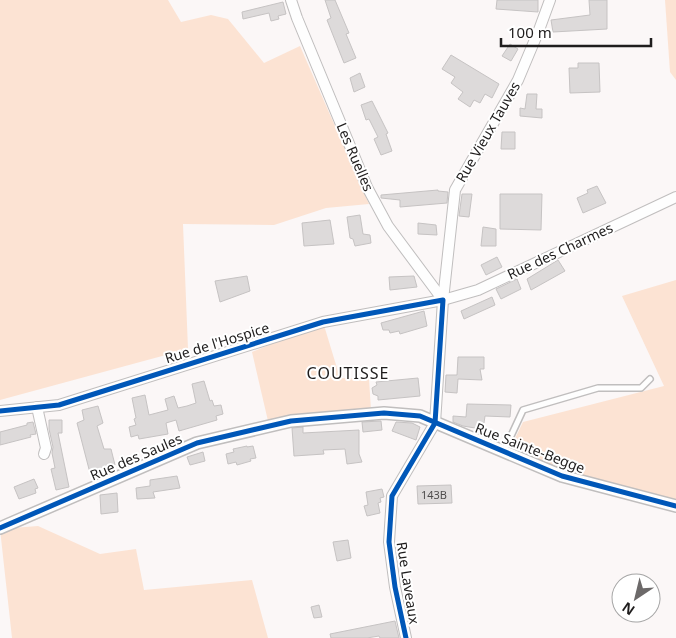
<svg xmlns="http://www.w3.org/2000/svg" width="676" height="638" viewBox="0 0 676 638" font-family="'Noto Sans',sans-serif">
<rect width="100%" height="100%" fill="#fbf7f7"/>
<g fill="#fce3d3">
<polygon points="0,0 168,0 181,22 211,15 228,19 264,63 300,46 369,204 326,208 274,225 183,224 188,349 0,400"/>
<polygon points="665,0 676,0 676,80 670,72"/>
<polygon points="676,280 676,506 562,476 508,453 523,422 664,386 622,296"/>
<polygon points="323,322 340,378 369,379 371,410 268,421 252,352"/>
<polygon points="38,526 100,554 136,549 144,590 252,580 268,638 12,638 0,529"/>
</g>
<g fill="#dddada" stroke="#c6c3c3">
<polygon points="325,0 335,0 349,33 346,34 356,58 344,63 327,20 331,18"/>
<polygon points="497,0 538,0 538,12 496,9"/>
<polygon points="589,0 607,0 607,29 553,32 551,20 590,15"/>
<polygon points="283,2 286,14 278,16 279,19 271,21 269,13 243,19 242,12"/>
<polygon points="510,44 518,49 511,61 502,56"/>
<polygon points="451,55 499,84 492,98 485,94 480,103 474,100 470,107 458,99 463,92 451,83 455,77 442,69"/>
<polygon points="578,63 599,63 600,92 570,93 569,68 578,68"/>
<polygon points="360,73 365,87 354,92 350,78"/>
<polygon points="527,94 537,94 536,109 542,109 542,118 520,116 520,108 525,109"/>
<polygon points="372,101 388,133 386,134 392,151 381,155 374,139 378,137 369,119 366,120 361,105"/>
<polygon points="502,132 515,132 515,149 501,149"/>
<polygon points="597,186 606,203 583,213 577,198 588,193 587,190"/>
<polygon points="438,190 438,191 448,192 447,203 400,207 400,200 381,198 381,195"/>
<polygon points="462,194 472,194 469,217 459,216"/>
<polygon points="500,194 542,194 541,230 500,229"/>
<polygon points="360,215 363,234 370,235 371,243 355,246 353,239 350,238 347,217"/>
<polygon points="330,220 334,244 304,246 302,223"/>
<polygon points="418,223 436,225 437,235 418,234"/>
<polygon points="483,227 496,229 496,246 481,246"/>
<polygon points="497,257 502,267 486,275 481,265"/>
<polygon points="558,260 565,271 531,290 527,279"/>
<polygon points="247,276 250,291 220,302 215,281"/>
<polygon points="414,276 417,287 390,290 389,277"/>
<polygon points="517,279 521,289 501,299 496,289"/>
<polygon points="492,297 495,305 464,319 461,311"/>
<polygon points="424,311 427,326 400,334 399,331 390,333 389,330 383,330 381,323"/>
<polygon points="458,357 484,357 484,369 480,369 482,380 458,379 457,393 445,392 446,375 457,375"/>
<polygon points="418,378 420,396 378,400 378,396 373,394 372,388 377,385 376,382"/>
<polygon points="204,381 210,401 212,400 214,406 221,405 223,414 216,416 217,420 179,431 176,420 166,423 168,434 139,439 138,435 131,437 129,427 136,425 134,419 136,418 132,398 145,395 149,415 168,410 165,399 174,396 178,408 187,406 196,403 192,384"/>
<polygon points="467,404 511,405 510,417 485,416 484,423 480,423 480,427 475,428 463,426 453,422 453,416 466,417"/>
<polygon points="98,406 103,423 97,426 104,449 111,449 115,465 99,468 100,472 90,473 77,423 84,420 82,410"/>
<polygon points="49,420 62,420 62,433 58,433 69,487 56,490 51,469 55,468 52,453 53,447 49,429"/>
<polygon points="381,421 382,430 363,432 362,422"/>
<polygon points="33,422 36,434 30,435 31,437 0,445 0,432 27,425 27,423"/>
<polygon points="396,422 412,423 420,427 416,440 392,431"/>
<polygon points="303,427 303,433 359,430 359,454 362,462 347,464 345,449 323,450 324,454 294,456 292,428"/>
<polygon points="247,446 247,447 253,446 256,458 250,459 251,461 237,465 236,462 228,464 226,454 234,452 233,449"/>
<polygon points="203,452 205,461 190,465 187,457"/>
<polygon points="177,476 180,488 153,492 155,498 137,499 136,488 150,486 150,480"/>
<polygon points="34,479 38,488 35,489 36,493 19,499 14,487"/>
<polygon points="451,485 452,503 418,504 417,486"/>
<polygon points="382,489 384,497 380,498 381,502 378,503 380,513 367,516 364,506 368,505 366,492"/>
<polygon points="117,493 118,512 101,514 100,495"/>
<polygon points="348,540 351,558 337,561 333,542"/>
<polygon points="319,605 322,617 314,618 311,607"/>
<polygon points="395,621 399,638 380,638 379,636 367,638 331,638 330,634"/>
</g>
<g fill="none" stroke-linecap="round" stroke-linejoin="round">
<g stroke="#c0bebe" stroke-width="8">
<polyline id="service" points="504,451 523,410 598,388 641,388 650,379"/>
</g>
<g stroke="#c0bebe" stroke-width="12">
<g id="minor">
<polyline points="291,0 297,18 367,187 388,226 443,300"/>
<polyline points="37,407 46,448 44,454"/>
<polyline points="0,411 59,405 323,322 443,300 478,290 676,197"/>
<polyline points="406,638 395,587 389,542 392,496 435,423 443,300 455,190 518,80 539,30 550,0"/>
</g>
</g>
<g stroke="#c0bebe" stroke-width="14">
<polyline id="tertiary" points="0,528 197,443 291,421 384,413 420,416 562,476 676,506"/>
</g>
<use href="#service" stroke="#fefefe" stroke-width="5"/>
<use href="#minor" stroke="#fefefe" stroke-width="10"/>
<use href="#tertiary" stroke="#fefefe" stroke-width="11"/>
<g stroke="#fff" stroke-width="8">
<g id="cycleway">
<polyline points="0,411 59,405 323,322 443,300 435,423 392,496 389,542 395,587 406,638"/>
<polyline points="0,528 197,443 291,421 384,413 420,416 562,476 676,506"/>
</g>
</g>
<use href="#cycleway" stroke="#0057b8" stroke-width="5"/>
</g>
<g text-anchor="middle" stroke-width="4" stroke-linejoin="round" paint-order="stroke">
<g font-size="11" fill="#4e4c4c">
<text x="434" y="499">143B</text>
</g>
<g font-size="14" fill="#1f1d1d" stroke="#fff">
<text transform="translate(488 132) rotate(-60)" y="5">Rue Vieux Tauves</text>
<text transform="translate(355 157) rotate(67)" y="5">Les Ruelles</text>
<text transform="translate(560 251) rotate(-25)" y="5">Rue des Charmes</text>
<text transform="translate(217 343) rotate(-17)" y="5">Rue de l'Hospice</text>
<text transform="translate(530 448) rotate(21)" y="5">Rue Sainte-Begge</text>
<text transform="translate(136 457) rotate(-23)" y="5">Rue des Saules</text>
<text transform="translate(408 583) rotate(81)" y="5">Rue Laveaux</text>
</g>
<g font-size="16" letter-spacing="1" fill="#1f1d1d" stroke="#fff">
<text x="348" y="379">COUTISSE</text>
</g>
</g>
<g transform="translate(636 598) rotate(215)"><circle r="24" fill="#ffffff" stroke="#a5a5a5"/>
<path d="M0-4L9 19L0 12L-9 19Z" fill="#6c6969"/>
<text y="-8" font-size="14" font-weight="bold" text-anchor="middle" fill="#1f1d1d">N</text>
</g>
<path d="M501 38v8h150v-8" fill="none" stroke="#1f1d1d" stroke-width="2.5"/>
<text x="508" y="38" font-size="15" fill="#1f1d1d" stroke="#ffffff" stroke-width="4" paint-order="stroke">100 m</text>
</svg>
